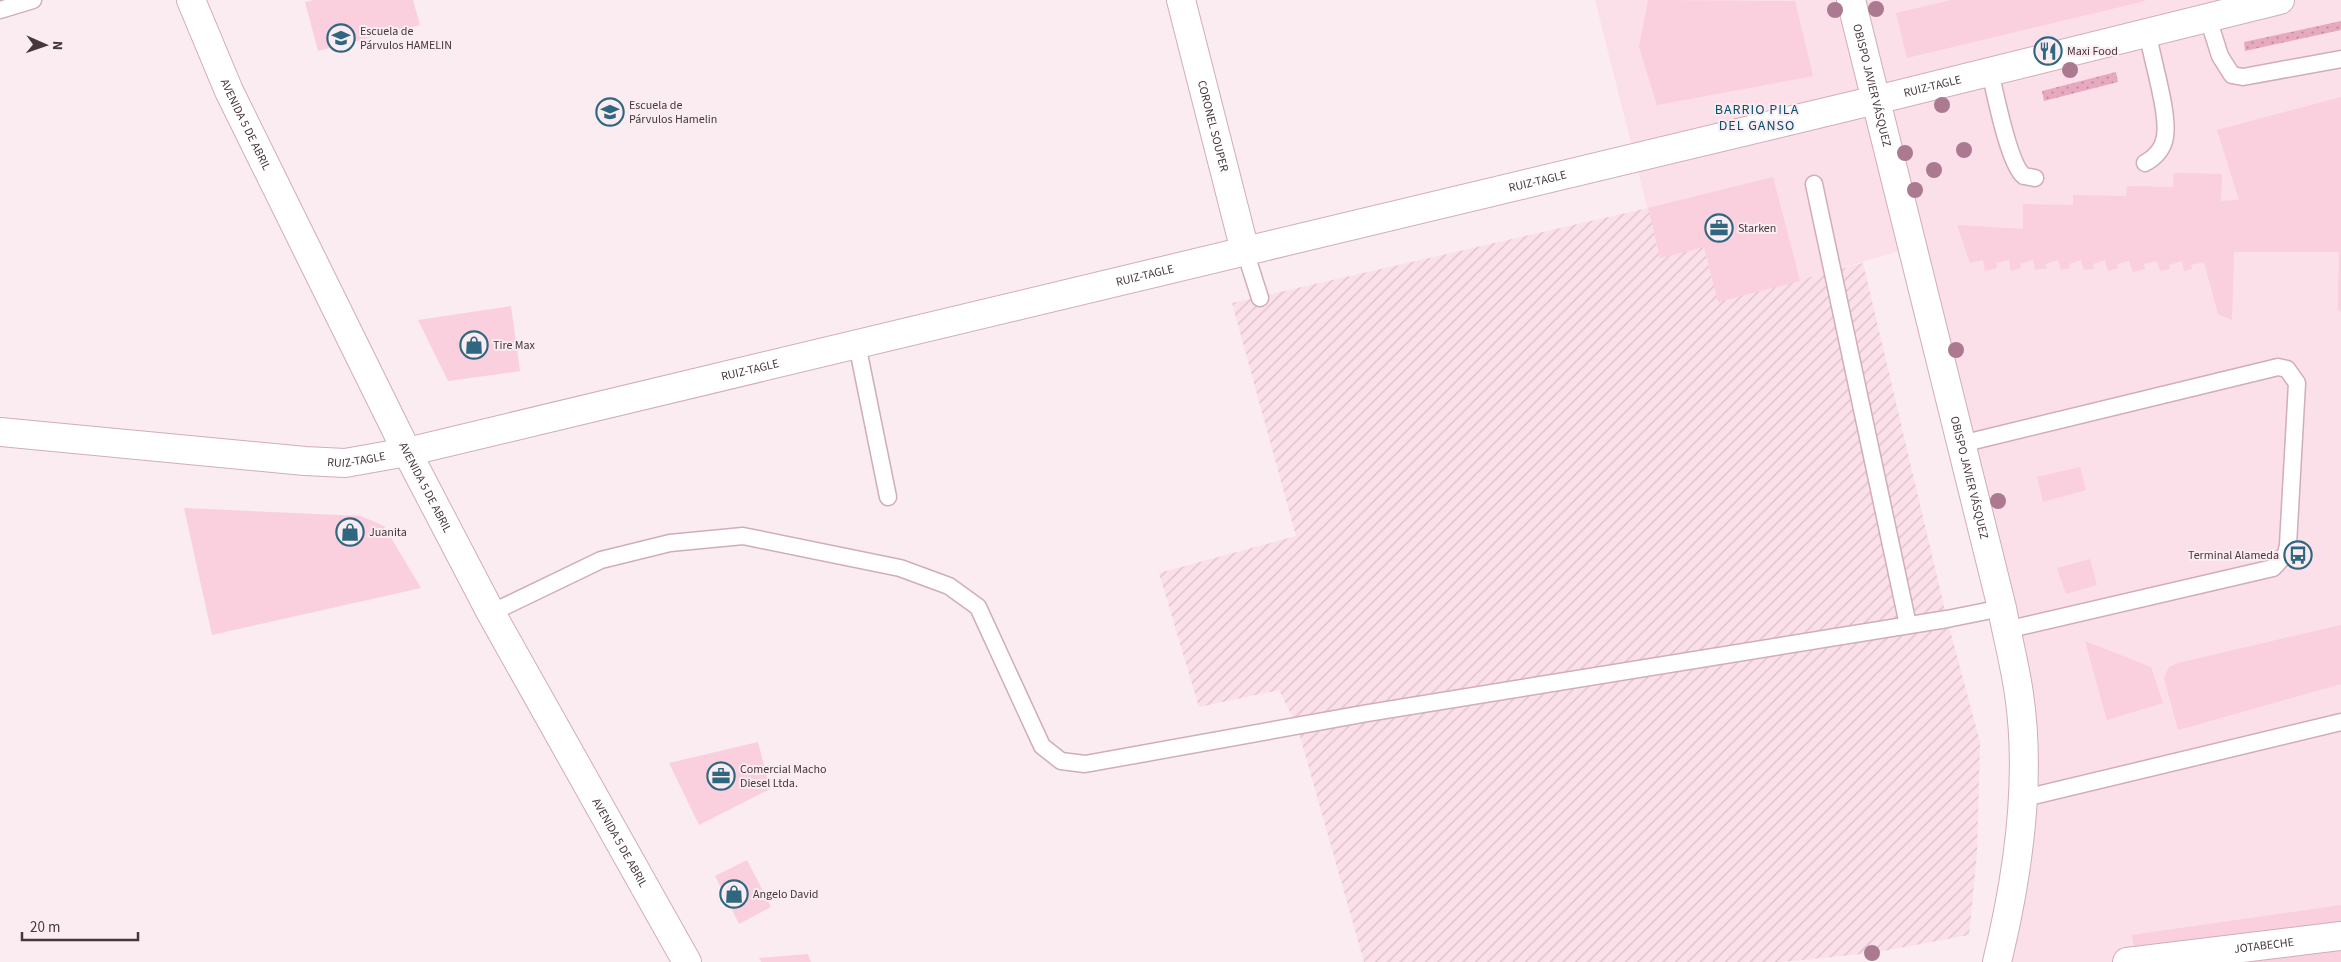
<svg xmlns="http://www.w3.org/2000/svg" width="2341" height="962" viewBox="0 0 2341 962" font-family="'Source Sans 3',sans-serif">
<defs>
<pattern id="industrial-furrows" width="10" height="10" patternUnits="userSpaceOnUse" patternTransform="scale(1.25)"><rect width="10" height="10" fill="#fbdfe9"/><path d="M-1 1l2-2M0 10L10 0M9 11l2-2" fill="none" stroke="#d8c0c9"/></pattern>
<pattern id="grass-dots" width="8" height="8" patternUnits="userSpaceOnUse" patternTransform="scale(1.25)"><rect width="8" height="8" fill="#e7a9bf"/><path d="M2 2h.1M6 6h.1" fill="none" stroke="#bd8a9c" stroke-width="1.8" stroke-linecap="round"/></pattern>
</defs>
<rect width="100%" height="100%" fill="#fbecf1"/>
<polygon fill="#fbdfe9" points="1595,0 2341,0 2341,962 1998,962 2024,825 2004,658 1912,247 1800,281 1718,302 1660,258"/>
<polygon fill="url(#industrial-furrows)" points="1648,208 1660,258 1704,247 1718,302 1863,263 1947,619 1980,742 1977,853 1969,935 1872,953 1782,962 1364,962 1297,726 1279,690 1199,707 1159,573 1296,536 1232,303"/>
<g fill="url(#grass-dots)">
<polygon points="2341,21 2341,30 2245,51 2244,42"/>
<polygon points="2116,72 2118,82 2044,101 2042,91"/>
</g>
<g fill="#facfde">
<polygon points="314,0 413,0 420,25 318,51 305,2"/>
<polygon points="1648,0 1795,1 1813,76 1657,105 1639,47"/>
<polygon points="1951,0 2145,0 2145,1 1907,58 1896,13"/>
<polygon points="2341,97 2341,312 2338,310 2339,252 2234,252 2232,320 2218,314 2204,262 2191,265 2192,269 2184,271 2182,261 2169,265 2170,269 2160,271 2157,261 2144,264 2145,269 2133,272 2129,261 2117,264 2118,268 2108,271 2105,260 2093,264 2094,269 2084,270 2081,260 2069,264 2070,268 2061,270 2058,260 2045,264 2047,268 2035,270 2033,260 2020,264 2021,268 2011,271 2009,260 1996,263 1997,268 1985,271 1983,260 1970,263 1957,225 2023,229 2023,204 2073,205 2073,195 2126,196 2127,186 2173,187 2174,173 2222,174 2221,201 2239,200 2217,130"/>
<polygon points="1773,177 1800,281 1718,302 1704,247 1660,258 1648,208"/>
<polygon points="511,306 520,371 448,381 418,320"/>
<polygon points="2080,467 2086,490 2043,502 2037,477"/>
<polygon points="184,508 361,516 384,526 421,588 212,635"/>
<polygon points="2090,559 2097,585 2066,594 2057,568"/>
<polygon points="2341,625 2341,684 2178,730 2164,678 2169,667 2178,663"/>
<polygon points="2085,641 2151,667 2163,703 2107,720"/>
<polygon points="758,742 770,789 699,825 669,763"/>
<polygon points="747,860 771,907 739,924 715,876"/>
<polygon points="2341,905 2341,962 2136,962 2132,935"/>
<polygon points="808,954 811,962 761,962 759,958"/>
</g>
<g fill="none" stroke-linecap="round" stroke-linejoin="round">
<g stroke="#d0adb9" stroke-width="19">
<g id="lane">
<polyline points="0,10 33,0"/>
<polyline points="2208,18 2220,56 2232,75 2243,77 2341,59"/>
<path d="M1990 71C1995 93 2009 165 2024 176L2035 178"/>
<path d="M2145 163C2156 157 2163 149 2165 137 2169 112 2152 61 2148 34"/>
<polyline points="1814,184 1908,625"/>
<polyline points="1245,251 1260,298"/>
<polyline points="857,344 888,497"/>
<polyline points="1961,444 2278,367 2287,369 2297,383 2288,545 2286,554 2273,568 2006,630"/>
<polyline points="491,613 601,560 670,543 743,536 900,568 949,586 978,607 1042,746 1061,761 1085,764 1368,713 1947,619 2002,608"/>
<polyline points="2021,799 2341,722"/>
</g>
</g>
<g stroke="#d0adb9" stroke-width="30">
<g id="street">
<path id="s1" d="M1181 0 1245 251"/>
<path id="s2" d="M1851 0 2002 608C2007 636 2015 665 2019 694 2032 782 2018 876 1997 962"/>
<path id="s3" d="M2127 962 2341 936"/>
</g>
</g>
<g stroke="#d0adb9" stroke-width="30">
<g id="secondary">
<path id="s4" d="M191 0 229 91 407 452 491 613 687 962"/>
<path id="s5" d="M0 432 305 461 345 463 407 452 1876 100 2280 0"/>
</g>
</g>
<use href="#lane" stroke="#fff" stroke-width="16"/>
<use href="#street" stroke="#fff" stroke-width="28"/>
<use href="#secondary" stroke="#fff" stroke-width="28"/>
</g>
<g fill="#ab7990">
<circle cx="1876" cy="9" r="8"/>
<circle cx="1835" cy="10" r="8"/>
<circle cx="2070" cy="70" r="8"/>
<circle cx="1942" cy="105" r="8"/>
<circle cx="1964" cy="150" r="8"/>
<circle cx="1905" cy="153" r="8"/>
<circle cx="1934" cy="170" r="8"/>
<circle cx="1915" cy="190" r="8"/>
<circle cx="1956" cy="350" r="8"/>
<circle cx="1998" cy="501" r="8"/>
<circle cx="1872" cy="953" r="8"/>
</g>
<defs>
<g id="school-ring" transform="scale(1.4375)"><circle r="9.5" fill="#fbecf1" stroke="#2f6781" stroke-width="1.5"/><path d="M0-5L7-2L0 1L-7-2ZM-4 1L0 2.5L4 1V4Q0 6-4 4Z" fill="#2f6781"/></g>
<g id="restaurant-ring" transform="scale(1.4375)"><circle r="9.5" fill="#fbecf1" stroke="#2f6781" stroke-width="1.5"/><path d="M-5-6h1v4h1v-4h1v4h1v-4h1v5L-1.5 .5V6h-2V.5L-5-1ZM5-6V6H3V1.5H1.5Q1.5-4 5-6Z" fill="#2f6781"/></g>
<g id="office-ring" transform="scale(1.4375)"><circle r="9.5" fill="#fbecf1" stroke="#2f6781" stroke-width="1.5"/><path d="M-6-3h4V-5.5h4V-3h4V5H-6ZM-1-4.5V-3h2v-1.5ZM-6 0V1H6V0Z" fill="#2f6781"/></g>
<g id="shop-ring" transform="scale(1.4375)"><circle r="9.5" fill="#fbecf1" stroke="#2f6781" stroke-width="1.5"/><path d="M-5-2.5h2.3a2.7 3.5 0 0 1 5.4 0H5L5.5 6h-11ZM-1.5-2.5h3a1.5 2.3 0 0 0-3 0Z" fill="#2f6781"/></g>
<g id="bus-ring" transform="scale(1.4375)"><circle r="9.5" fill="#fbecf1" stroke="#2f6781" stroke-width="1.5"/><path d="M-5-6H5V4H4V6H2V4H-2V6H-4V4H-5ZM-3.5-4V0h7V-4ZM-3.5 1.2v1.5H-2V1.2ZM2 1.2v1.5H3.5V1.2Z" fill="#2f6781"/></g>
</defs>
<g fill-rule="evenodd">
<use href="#school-ring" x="341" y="38"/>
<use href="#restaurant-ring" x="2048" y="51"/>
<use href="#school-ring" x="610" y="112"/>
<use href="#office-ring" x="1719" y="228"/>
<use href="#shop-ring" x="474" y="345"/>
<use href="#shop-ring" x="350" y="532"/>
<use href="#bus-ring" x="2298" y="555"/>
<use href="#office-ring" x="721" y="776"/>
<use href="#shop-ring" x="734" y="894"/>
</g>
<g text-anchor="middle" stroke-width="4" stroke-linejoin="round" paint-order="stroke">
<g font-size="12" fill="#46373c" stroke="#fbecf1" text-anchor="start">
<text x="360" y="35">Escuela de<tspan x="360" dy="14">Párvulos HAMELIN</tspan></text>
<text x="2067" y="55">Maxi Food</text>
<text x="629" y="109">Escuela de<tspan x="629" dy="14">Párvulos Hamelin</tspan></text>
<text x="1738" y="232">Starken</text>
<text x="493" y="349">Tire Max</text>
<text x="369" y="536">Juanita</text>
<text x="2279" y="559" text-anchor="end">Terminal Alameda</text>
<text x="740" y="773">Comercial Macho<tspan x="740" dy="14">Diesel Ltda.</tspan></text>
<text x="753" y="898">Angelo David</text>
</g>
<g font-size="12" fill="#46373c" stroke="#fbecf1">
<text dy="4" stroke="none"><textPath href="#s2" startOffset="88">OBISPO JAVIER VÁSQUEZ</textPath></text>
<text dy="4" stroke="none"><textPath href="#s5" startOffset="1978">RUIZ-TAGLE</textPath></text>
<text dy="4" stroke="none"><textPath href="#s4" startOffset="136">AVENIDA 5 DE ABRIL</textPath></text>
<text dy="4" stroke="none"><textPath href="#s1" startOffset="130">CORONEL SOUPER</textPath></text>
<text dy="4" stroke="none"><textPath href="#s5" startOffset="1572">RUIZ-TAGLE</textPath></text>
<text dy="4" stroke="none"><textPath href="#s5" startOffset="1168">RUIZ-TAGLE</textPath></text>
<text dy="4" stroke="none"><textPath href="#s5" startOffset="762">RUIZ-TAGLE</textPath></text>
<text dy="4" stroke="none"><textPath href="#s5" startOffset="358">RUIZ-TAGLE</textPath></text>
<text dy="4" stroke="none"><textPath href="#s2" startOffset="492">OBISPO JAVIER VÁSQUEZ</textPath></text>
<text dy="4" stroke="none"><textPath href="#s4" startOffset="541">AVENIDA 5 DE ABRIL</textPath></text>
<text dy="4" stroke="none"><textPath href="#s4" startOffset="946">AVENIDA 5 DE ABRIL</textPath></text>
<text dy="4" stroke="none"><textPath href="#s3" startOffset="138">JOTABECHE</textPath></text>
</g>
<g font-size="14" letter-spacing="1" fill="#06526e" stroke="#fbecf1">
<text x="1757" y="114">BARRIO PILA<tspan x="1757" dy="16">DEL GANSO</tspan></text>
</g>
</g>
<g transform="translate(45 45) rotate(92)" stroke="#fbecf1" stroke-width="4" paint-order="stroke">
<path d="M0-4L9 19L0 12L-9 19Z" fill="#46373c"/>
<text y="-8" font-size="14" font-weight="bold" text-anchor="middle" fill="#46373c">N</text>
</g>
<path d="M22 932v8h116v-8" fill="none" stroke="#46373c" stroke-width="2.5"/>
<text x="30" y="932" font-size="15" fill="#46373c" stroke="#fbecf1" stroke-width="4" paint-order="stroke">20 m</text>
</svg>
